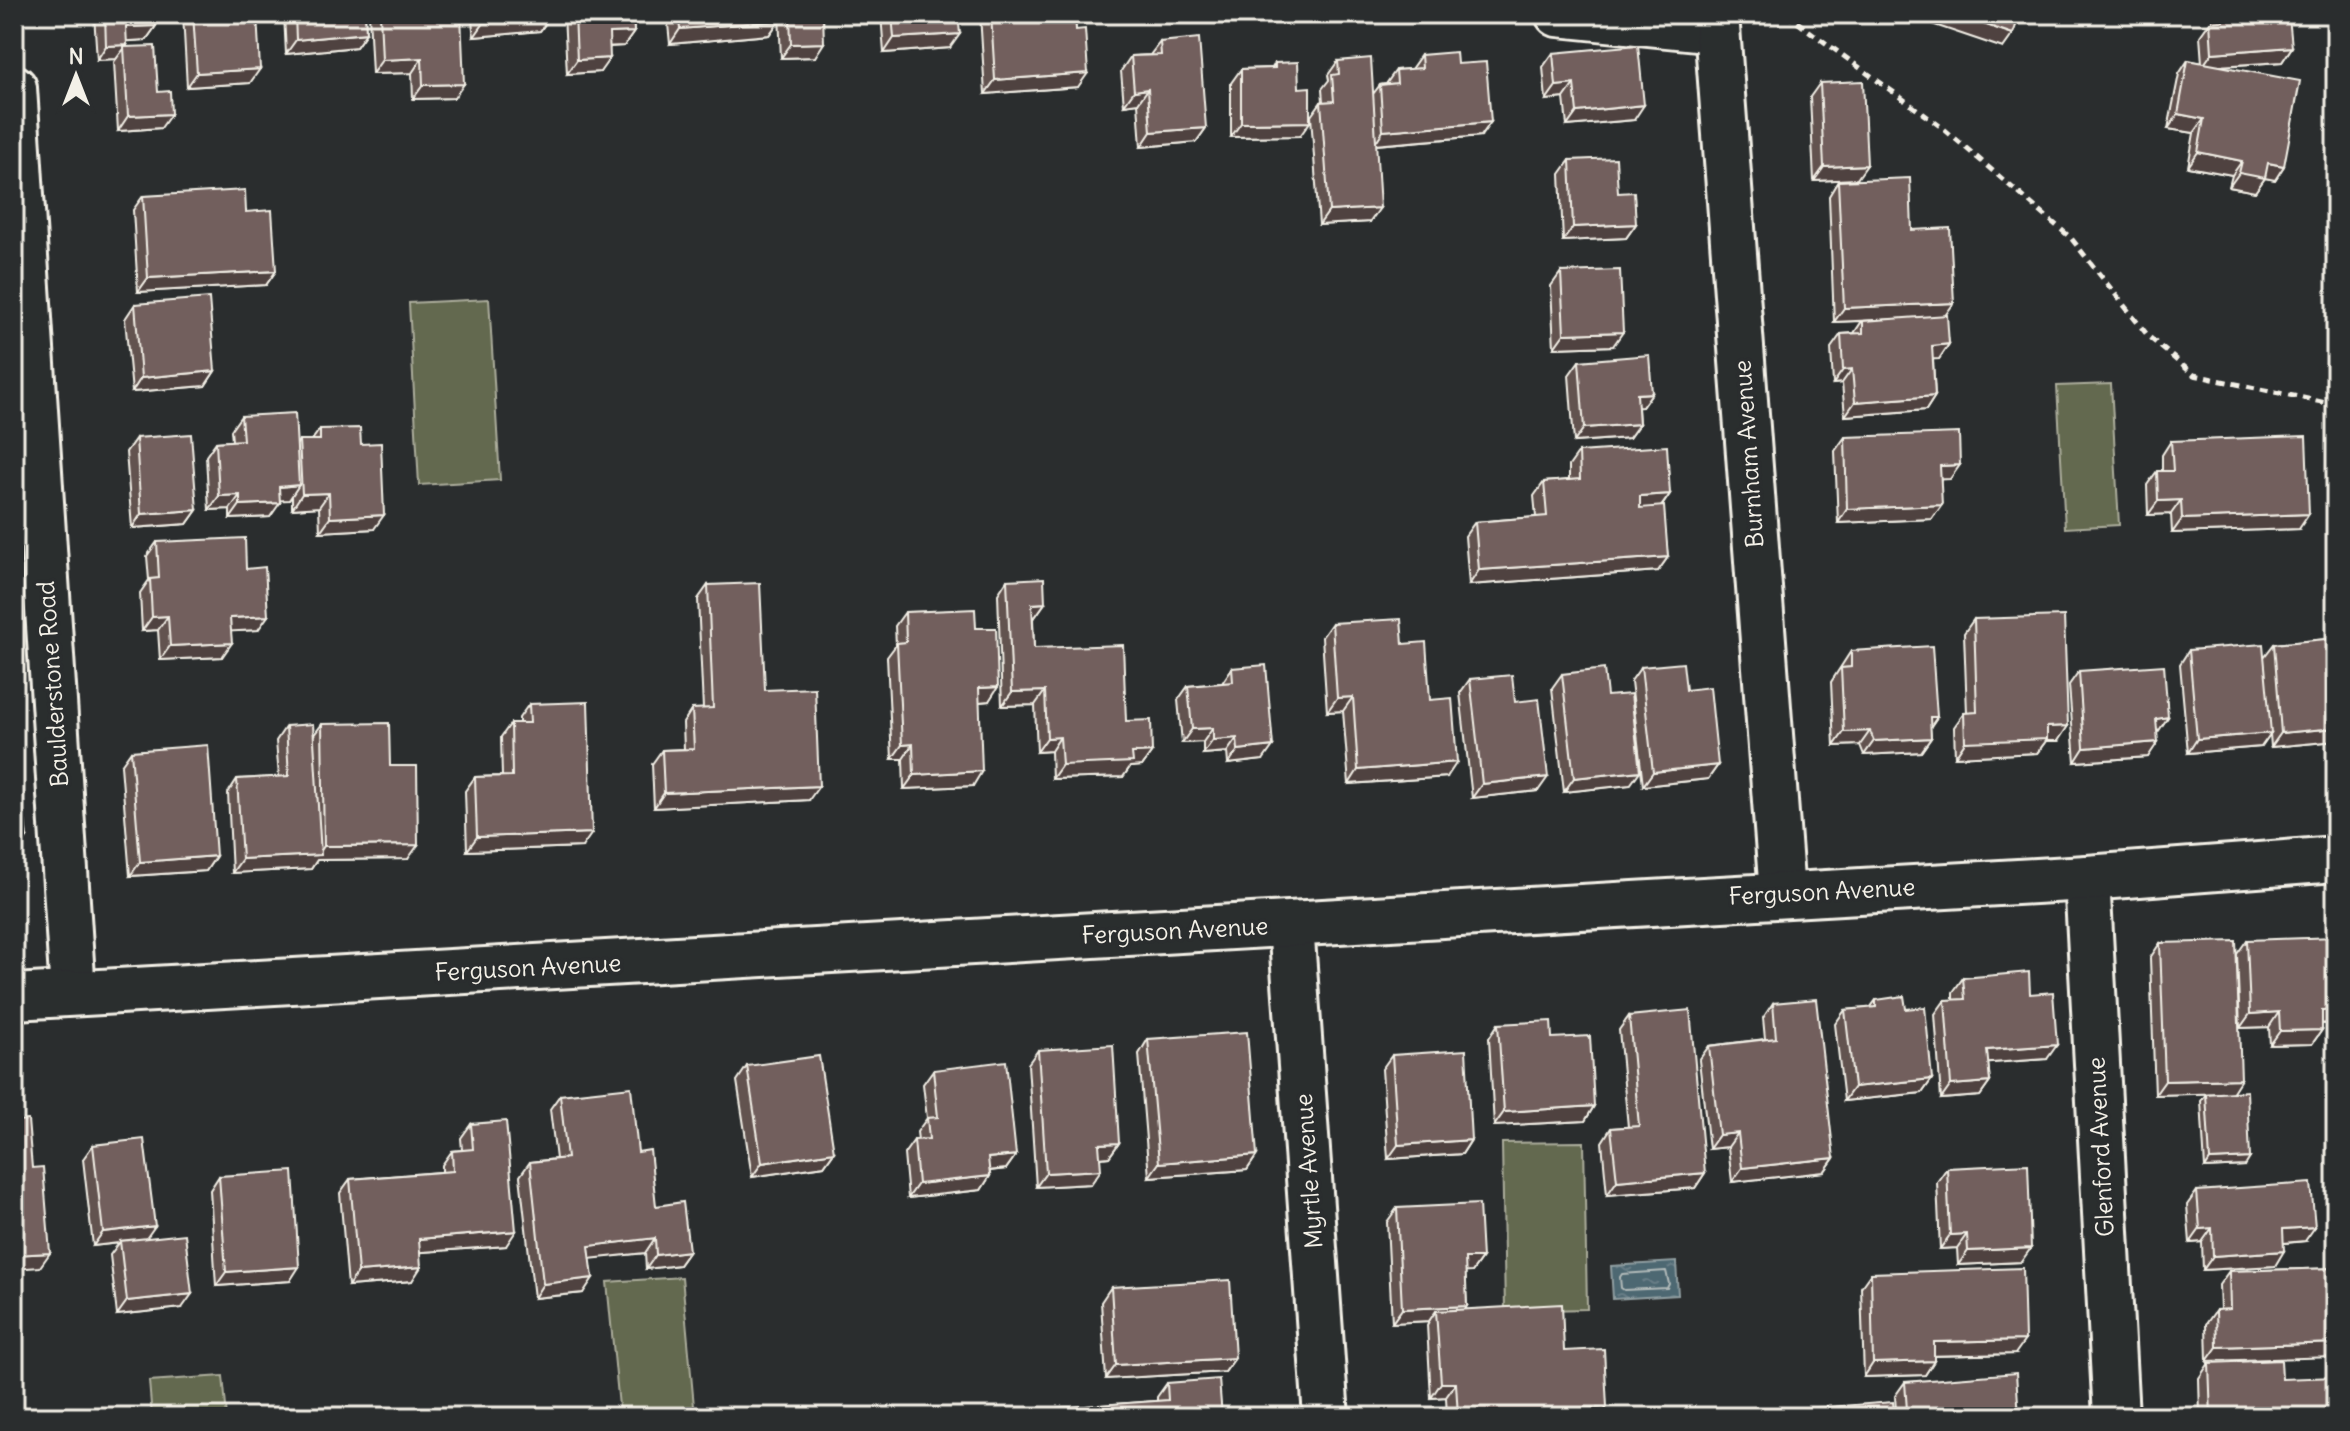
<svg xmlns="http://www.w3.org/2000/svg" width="2350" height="1431" viewBox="0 0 2350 1431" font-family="Delius,sans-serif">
<defs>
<pattern id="water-ripples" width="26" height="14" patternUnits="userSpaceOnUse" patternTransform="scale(2)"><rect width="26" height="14" fill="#4d6772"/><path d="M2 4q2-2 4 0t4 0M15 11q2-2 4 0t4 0" fill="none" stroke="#677d86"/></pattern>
</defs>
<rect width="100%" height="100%" fill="#2a2d2e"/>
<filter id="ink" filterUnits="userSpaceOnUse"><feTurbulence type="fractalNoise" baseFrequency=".0125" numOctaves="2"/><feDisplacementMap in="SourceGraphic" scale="16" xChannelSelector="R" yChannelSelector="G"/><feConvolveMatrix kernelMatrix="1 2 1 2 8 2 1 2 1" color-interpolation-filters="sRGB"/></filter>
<g filter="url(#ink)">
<g fill="#63694f" stroke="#acad9c" stroke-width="2">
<polygon points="489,299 500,480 419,485 409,303"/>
<polygon points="2111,384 2119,525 2065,528 2057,386"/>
<polygon points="1584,1142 1587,1309 1505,1311 1502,1143"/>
<polygon points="682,1277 695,1417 620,1417 607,1282"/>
<polygon points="223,1376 227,1417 152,1417 149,1381"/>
</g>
<polygon fill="url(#water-ripples)" stroke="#909ea1" stroke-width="2" points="1676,1262 1678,1295 1613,1299 1611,1266"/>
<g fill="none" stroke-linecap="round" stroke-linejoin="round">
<polygon stroke="#b1bab9" stroke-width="2" points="1666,1271 1669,1284 1667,1288 1624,1290 1621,1288 1620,1277 1622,1274"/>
<g stroke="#f4f1e8" stroke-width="50">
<g id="street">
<polyline points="1558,14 1717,30"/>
<polyline points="1716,14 1782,894"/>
<polyline points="14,88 73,993"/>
<polyline points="2087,878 2116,1417"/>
<polyline points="1291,925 1326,1417"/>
<polyline points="14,997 2087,878 2336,859"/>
</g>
</g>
<polyline stroke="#f4f1e8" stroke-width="5" stroke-dasharray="8 6" stroke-linecap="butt" points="1786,14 1944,129 2071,238 2149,337 2194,375 2336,405"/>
<use href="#street" stroke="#2a2d2e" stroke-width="44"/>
</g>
<g fill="#625250" stroke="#f4f1e8" stroke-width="2">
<polygon points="94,14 156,14 156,26 146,40 126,41 127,45 125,47 158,92 161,128 118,131 114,62 116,59 97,60"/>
<polygon points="183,14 257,14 250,83 187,87"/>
<polygon points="284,14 365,14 366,33 356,47 286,54"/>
<polygon points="369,14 461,14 454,98 413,99 412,73 372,74"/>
<polygon points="471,14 550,14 550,17 540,31 474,37"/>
<polygon points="564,14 633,14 634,32 624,46 610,47 600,72 567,74"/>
<polygon points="667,14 778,14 779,21 769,35 670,44"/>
<polygon points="779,14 823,14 815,57 781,58"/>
<polygon points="881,14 958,14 950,48 884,53"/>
<polygon points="980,14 1075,14 1078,87 985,94"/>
<polygon points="2212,14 2270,14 2270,18 2292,47 2282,62 2220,66 2284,166 2275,180 2265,178 2255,192 2229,187 2232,175 2188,167 2194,133 2168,129 2179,74 2188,60 2202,63 2200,36 2210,22 2212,22"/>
<polygon points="1160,42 1206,128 1196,142 1141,147 1138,103 1124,105 1121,71 1131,56 1150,55"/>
<polygon points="1553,53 1634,120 1567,126 1564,98 1546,100 1543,67"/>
<polygon points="1421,55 1457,64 1481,136 1376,145 1370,222 1319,225 1311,116 1321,102 1323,101 1322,89 1329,80 1328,75 1338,61 1373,94 1380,85 1386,84 1396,70 1411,69"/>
<polygon points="1275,63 1299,88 1300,136 1231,137 1231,83 1241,69 1272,68"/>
<polygon points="1820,83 1857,179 1814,181 1810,97"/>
<polygon points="1570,160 1636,224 1626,238 1563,241 1560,174"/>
<polygon points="1838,181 1912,230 1945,315 1949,344 1939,359 1933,359 1935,396 1926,410 1845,416 1842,383 1833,384 1831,348 1841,334 1854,333 1862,321 1834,322 1829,196"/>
<polygon points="143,196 246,212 276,271 266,285 138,292 133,210"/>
<polygon points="1561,272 1613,346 1554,348 1551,286"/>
<polygon points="135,304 215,371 205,386 132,392 125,319"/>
<polygon points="1579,361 1652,393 1642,407 1638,407 1639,424 1629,438 1574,442 1569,375"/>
<polygon points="241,416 297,444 299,440 312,440 320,429 361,444 374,529 320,532 319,507 292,509 292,496 289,500 280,500 270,517 230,519 230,509 209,510 206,456 216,442 232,441 231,430"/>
<polygon points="1845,437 1950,479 1941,479 1932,519 1838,523 1835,451"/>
<polygon points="136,438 197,510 187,524 132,528 126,452"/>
<polygon points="2171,441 2299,529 2172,533 2171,514 2148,515 2147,485 2157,471 2162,471 2162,455"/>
<polygon points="1579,452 1670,494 1662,506 1668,557 1658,571 1469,585 1465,536 1475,522 1536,517 1534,496 1544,482 1569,480 1569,466"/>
<polygon points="157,542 246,569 258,630 231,631 222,657 160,660 158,630 142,631 140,593 149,580 147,556"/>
<polygon points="1007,580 1045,603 1035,617 1033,618 1034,648 1126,721 1152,752 1142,766 1130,767 1123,777 1052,779 1051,751 1037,752 1035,705 1002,706 998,594"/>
<polygon points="708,585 765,690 809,800 654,808 652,764 662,750 684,749 683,723 692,709 703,709 698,599"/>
<polygon points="905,612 976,628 989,701 979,702 973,786 904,789 903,759 892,759 887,657 896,645 895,626"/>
<polygon points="1974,619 2058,741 2046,741 2037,753 1955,757 1954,727 1964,713 1967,713 1964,633"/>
<polygon points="1332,623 1403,644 1447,777 1349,784 1343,711 1327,712 1322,637"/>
<polygon points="2336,638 2336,741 2271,747 2270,734 2261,747 2188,753 2180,664 2189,650 2264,657 2274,644"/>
<polygon points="1851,651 1937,717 1930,727 1931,738 1921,752 1864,755 1860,745 1834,746 1831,682"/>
<polygon points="1641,667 1718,765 1708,779 1643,786 1631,681"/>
<polygon points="1232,668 1263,760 1228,764 1227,752 1203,754 1203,742 1182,743 1178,700 1188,686 1222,683"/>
<polygon points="2079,671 2168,717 2157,732 2148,757 2075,762 2069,685"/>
<polygon points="1562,674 1607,696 1630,785 1564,792 1552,688"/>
<polygon points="1470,679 1515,702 1538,791 1472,798 1460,693"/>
<polygon points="529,704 582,847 467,851 465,791 475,777 502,776 501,737 511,723 519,723 519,718"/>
<polygon points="322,724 390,766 408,859 317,860 311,869 232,873 228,793 237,779 279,777 276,741 286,726 313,736"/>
<polygon points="131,751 216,856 206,871 130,876 121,765"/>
<polygon points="2247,940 2336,1023 2322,1024 2322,1030 2312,1044 2270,1045 2269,1027 2240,1028 2237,954"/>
<polygon points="2160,943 2232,1092 2245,1166 2205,1168 2201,1101 2206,1094 2217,1093 2155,1095 2150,958"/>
<polygon points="1963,978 2030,994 2047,1059 1988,1063 1990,1082 1980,1096 1941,1099 1935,1014 1945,1000 1953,1000 1953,992"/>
<polygon points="1876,1000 1906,1009 1932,1079 1922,1093 1844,1101 1835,1024 1845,1010 1870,1008"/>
<polygon points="1773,1003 1834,1158 1824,1172 1732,1182 1728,1147 1709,1149 1699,1060 1709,1046 1765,1039 1763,1018"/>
<polygon points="1629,1016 1705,1173 1695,1188 1607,1195 1602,1142 1611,1128 1628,1127 1619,1030"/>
<polygon points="1498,1024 1552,1038 1594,1106 1585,1121 1494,1126 1489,1038"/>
<polygon points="1148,1039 1257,1155 1247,1170 1149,1177 1139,1054"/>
<polygon points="1038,1050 1119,1143 1109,1157 1100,1158 1091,1184 1036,1187 1028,1064"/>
<polygon points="1392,1055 1471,1140 1462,1154 1388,1159 1382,1069"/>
<polygon points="747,1066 834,1152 824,1166 752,1177 737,1081"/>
<polygon points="933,1070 1016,1155 1006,1169 990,1171 990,1176 981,1190 908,1198 904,1154 914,1140 918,1140 917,1132 927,1118 923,1084"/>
<polygon points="560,1095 638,1152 656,1206 689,1251 679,1265 646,1269 645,1253 590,1258 583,1293 534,1298 520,1176 530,1162 556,1159 550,1109"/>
<polygon points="471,1124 506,1246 420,1252 412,1281 348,1286 340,1193 350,1179 442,1172 442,1165 452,1151 462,1150 461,1138"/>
<polygon points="93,1145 146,1238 182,1308 117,1315 110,1255 119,1243 93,1246 83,1159"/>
<polygon points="1947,1168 2021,1262 1958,1265 1957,1248 1940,1249 1937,1182"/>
<polygon points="219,1176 290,1281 216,1286 210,1190"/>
<polygon points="2197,1191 2305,1241 2284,1243 2275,1266 2203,1270 2202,1242 2190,1243 2187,1205"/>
<polygon points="1397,1208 1482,1258 1472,1272 1465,1272 1467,1306 1465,1309 1564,1351 1600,1417 1447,1417 1446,1397 1431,1398 1427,1325 1429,1321 1392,1323 1387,1222"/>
<polygon points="2336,1268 2207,1361 2206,1324 2216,1310 2220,1310 2219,1285 2229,1271"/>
<polygon points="1871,1273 2015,1354 1934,1356 1934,1361 1925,1375 1864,1377 1861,1287"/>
<polygon points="1111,1287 1235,1358 1225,1372 1106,1379 1101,1302"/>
<polygon points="2209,1363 2282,1379 2336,1417 2200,1417 2199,1378"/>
<polygon points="1905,1382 2019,1417 1761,1417 1764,1412 1896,1411 1895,1396"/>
<polygon points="1167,1383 1222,1417 1051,1417 1058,1408 1157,1401 1157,1397"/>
</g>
<g fill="#504241" stroke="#f4f1e8" stroke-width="2">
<polygon points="1913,14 1954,14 2013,34 2003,48 1911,17"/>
<polygon points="550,17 540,31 474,37 484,23"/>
<polygon points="779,21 769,35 670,44 680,29"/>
<polygon points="156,26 146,40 116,42 126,27"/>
<polygon points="634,32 624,46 599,47 609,33"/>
<polygon points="366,33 356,47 286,54 296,40"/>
<polygon points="960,34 950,48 884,53 894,38"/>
<polygon points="824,43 815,57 781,58 791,44"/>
<polygon points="127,45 116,59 97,60 106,46"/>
<polygon points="2292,47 2282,62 2202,67 2212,53"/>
<polygon points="422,58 412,73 372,74 382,60"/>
<polygon points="610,58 600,72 567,74 577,60"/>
<polygon points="260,69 250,83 187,87 197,73"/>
<polygon points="1088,73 1078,87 985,94 995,80"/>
<polygon points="464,84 454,98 413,99 423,85"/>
<polygon points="1574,84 1564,98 1546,100 1556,86"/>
<polygon points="1148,89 1138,103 1124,105 1134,91"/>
<polygon points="1644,105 1634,120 1567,126 1577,112"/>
<polygon points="171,114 161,128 118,131 128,116"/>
<polygon points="2178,114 2204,119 2194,133 2168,129"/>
<polygon points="1310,122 1300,136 1231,137 1241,123"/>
<polygon points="1491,122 1481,136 1374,145 1383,131"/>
<polygon points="1206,128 1196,142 1141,147 1151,132"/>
<polygon points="2198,152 2242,161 2232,175 2188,167"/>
<polygon points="2268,163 2284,166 2275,180 2265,178 2255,192 2229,187 2239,173"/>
<polygon points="1867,165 1857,179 1814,181 1824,167"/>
<polygon points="1380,208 1370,222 1319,225 1329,211"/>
<polygon points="1636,224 1626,238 1563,241 1573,227"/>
<polygon points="276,271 266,285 138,292 148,278"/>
<polygon points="1954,303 1944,317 1834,322 1844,308"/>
<polygon points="1623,332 1613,346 1554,348 1564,334"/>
<polygon points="1949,344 1939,359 1922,360 1932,346"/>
<polygon points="1852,369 1842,383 1833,384 1843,370"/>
<polygon points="215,371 205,386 132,392 141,378"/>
<polygon points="1652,393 1642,407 1627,408 1637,394"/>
<polygon points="1935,396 1926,410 1845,416 1855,402"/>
<polygon points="1639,424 1629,438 1574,442 1584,428"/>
<polygon points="1960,465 1950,479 1930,480 1940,466"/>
<polygon points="299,485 289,500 269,501 279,487"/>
<polygon points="329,493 319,507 292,509 302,494"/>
<polygon points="1670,494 1660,508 1630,511 1640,496"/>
<polygon points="240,495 230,509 209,510 219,496"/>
<polygon points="2181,500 2171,514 2148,515 2158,501"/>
<polygon points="280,503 270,517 230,519 240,505"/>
<polygon points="1942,505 1932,519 1838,523 1847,509"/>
<polygon points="197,510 187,524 132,528 141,514"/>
<polygon points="2309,514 2299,529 2172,533 2182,519"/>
<polygon points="384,515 374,529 320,532 330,518"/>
<polygon points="1668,557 1658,571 1469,585 1479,570"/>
<polygon points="1045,603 1035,617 1022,618 1032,604"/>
<polygon points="168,616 158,630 142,631 152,617"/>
<polygon points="268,616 258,630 220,632 230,618"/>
<polygon points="232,643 222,657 160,660 170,646"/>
<polygon points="998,687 989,701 969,703 979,688"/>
<polygon points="1045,691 1035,705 1002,706 1012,692"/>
<polygon points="1353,697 1343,711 1327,712 1337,698"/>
<polygon points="1930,717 1937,717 1927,732"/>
<polygon points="2168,717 2158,732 2146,733 2156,719"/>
<polygon points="2068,726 2058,741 2046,741 2037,753 1955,757 1965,742 2047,727"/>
<polygon points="1213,728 1203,742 1182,743 1192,729"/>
<polygon points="2336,728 2336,741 2271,747 2281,733"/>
<polygon points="1870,731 1860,745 1834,746 1844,732"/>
<polygon points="2271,733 2261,747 2188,753 2197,739"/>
<polygon points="1060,737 1051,751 1037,752 1047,738"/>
<polygon points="1237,738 1227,752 1203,754 1213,740"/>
<polygon points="1931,738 1921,752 1864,755 1874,741"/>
<polygon points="2158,742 2148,757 2075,762 2084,748"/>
<polygon points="913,744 903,759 892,759 902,745"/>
<polygon points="1273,746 1263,760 1228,764 1238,750"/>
<polygon points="1152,752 1142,766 1130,767 1123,777 1052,779 1062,765 1132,753"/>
<polygon points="1457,762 1447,777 1349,784 1358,770"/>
<polygon points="1718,765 1708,779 1643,786 1653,772"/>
<polygon points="982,771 973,786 904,789 914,775"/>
<polygon points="1640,771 1630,785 1564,792 1574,778"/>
<polygon points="1548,777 1538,791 1472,798 1482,784"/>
<polygon points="819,786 809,800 654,808 664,793"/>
<polygon points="592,833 582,847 467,851 477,837"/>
<polygon points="27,838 17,853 14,853 14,840"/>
<polygon points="418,845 408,859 317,860 311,869 232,873 242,859 318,855 324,846"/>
<polygon points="216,856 206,871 130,876 140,862"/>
<polygon points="2336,1009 2336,1023 2312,1024 2322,1010"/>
<polygon points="2279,1012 2269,1027 2240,1028 2250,1014"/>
<polygon points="2322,1030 2312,1044 2270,1045 2280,1031"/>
<polygon points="2057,1045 2047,1059 1978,1064 1987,1050"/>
<polygon points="1932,1079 1922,1093 1844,1101 1854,1087"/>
<polygon points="2241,1079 2232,1093 2155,1095 2165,1081"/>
<polygon points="1990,1082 1980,1096 1941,1099 1951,1085"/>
<polygon points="1594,1106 1585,1121 1494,1126 1504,1112"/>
<polygon points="1738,1133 1728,1147 1709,1149 1719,1135"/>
<polygon points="1471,1140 1462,1154 1388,1159 1398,1145"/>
<polygon points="1119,1143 1109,1157 1089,1159 1099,1144"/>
<polygon points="834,1152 824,1166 752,1177 762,1163"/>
<polygon points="1016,1155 1006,1169 978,1172 988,1158"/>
<polygon points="1257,1155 1247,1170 1149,1177 1159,1163"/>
<polygon points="1834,1158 1824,1172 1732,1182 1742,1168"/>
<polygon points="2250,1158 2245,1166 2205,1168 2210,1160"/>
<polygon points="1101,1170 1091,1184 1036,1187 1046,1173"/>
<polygon points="1705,1173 1695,1188 1607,1195 1617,1181"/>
<polygon points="990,1176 981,1190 908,1198 918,1184"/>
<polygon points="155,1226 145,1240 120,1241 119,1243 93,1246 103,1232"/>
<polygon points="2315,1227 2305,1241 2273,1244 2283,1229"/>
<polygon points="2212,1228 2202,1242 2190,1243 2200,1229"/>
<polygon points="516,1231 506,1246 409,1253 419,1239"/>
<polygon points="1967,1234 1957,1248 1940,1249 1950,1235"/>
<polygon points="655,1238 645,1253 579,1260 589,1246"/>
<polygon points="2031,1248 2021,1262 1958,1265 1968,1251"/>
<polygon points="689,1251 679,1265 646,1269 656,1255"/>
<polygon points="2284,1251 2275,1266 2203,1270 2213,1256"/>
<polygon points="50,1253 40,1267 14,1269 14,1255"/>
<polygon points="1465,1258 1482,1258 1472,1272 1455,1273"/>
<polygon points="299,1267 290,1281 216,1286 226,1272"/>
<polygon points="421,1267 412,1281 348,1286 358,1272"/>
<polygon points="593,1278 583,1293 534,1298 543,1284"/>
<polygon points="192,1294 182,1308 117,1315 127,1301"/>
<polygon points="1467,1306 1457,1320 1436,1311 1429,1321 1392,1323 1402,1309"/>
<polygon points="2025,1340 2015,1354 1924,1356 1934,1342"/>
<polygon points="2336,1343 2336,1357 2207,1361 2217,1347"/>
<polygon points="1235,1358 1225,1372 1106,1379 1116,1365"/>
<polygon points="1934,1361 1925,1375 1864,1377 1873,1363"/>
<polygon points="1441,1383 1456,1383 1446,1397 1431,1398"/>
<polygon points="1607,1407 1600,1417 1457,1417 1458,1416"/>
</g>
<g fill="#725f5d" stroke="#f4f1e8" stroke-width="2">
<polygon points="105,14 156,14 156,26 126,27 127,45 106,46"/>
<polygon points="193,14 257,14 260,69 197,73"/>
<polygon points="295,14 365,14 366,33 296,40"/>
<polygon points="380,14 461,14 464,84 423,85 422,58 382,60"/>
<polygon points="483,14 550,14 550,17 484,23"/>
<polygon points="575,14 633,14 634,32 609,33 610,58 577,60"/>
<polygon points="678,14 778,14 779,21 680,29"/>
<polygon points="790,14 823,14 824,43 791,44"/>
<polygon points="892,14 958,14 960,34 894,38"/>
<polygon points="991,14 1075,14 1076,30 1085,29 1088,73 995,80"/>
<polygon points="1954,14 2020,14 2013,34"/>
<polygon points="2223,14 2270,14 2270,18 2289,16 2292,47 2212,53 2210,22 2223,21"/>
<polygon points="1199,38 1206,128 1151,132 1148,89 1134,91 1131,56 1161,55 1160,42"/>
<polygon points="1638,45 1644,105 1577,112 1574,84 1556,86 1553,53"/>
<polygon points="155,46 158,92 170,91 171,114 128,116 124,47"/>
<polygon points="1456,52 1457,64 1486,62 1491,122 1383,131 1380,85 1397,83 1396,70 1422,68 1421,55"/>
<polygon points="1371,58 1380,208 1329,211 1321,102 1334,101 1332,75 1339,74 1338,61"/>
<polygon points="2188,60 2300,81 2284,166 2268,163 2265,178 2239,173 2242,161 2198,152 2204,119 2178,114"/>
<polygon points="1298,62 1299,88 1310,87 1310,122 1241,123 1241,69 1275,68 1275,63"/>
<polygon points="1863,81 1867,165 1824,167 1820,83"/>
<polygon points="1616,158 1618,193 1634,192 1636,224 1573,227 1570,160"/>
<polygon points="1910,178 1912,230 1950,228 1954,303 1844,308 1838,181"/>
<polygon points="245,190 246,212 272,210 276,271 148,278 143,196"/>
<polygon points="1620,270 1623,332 1564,334 1561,272"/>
<polygon points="209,298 215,371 141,378 135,304"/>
<polygon points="1947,315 1949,344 1932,346 1935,396 1855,402 1852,369 1843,370 1841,334 1863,333 1863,321"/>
<polygon points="1649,355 1652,393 1637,394 1639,424 1584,428 1579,361"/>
<polygon points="295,413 299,485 279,487 280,503 240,505 240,495 219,496 216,442 243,440 241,416"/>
<polygon points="360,428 361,444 381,443 384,515 330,518 329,493 302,494 299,440 320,440 320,429"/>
<polygon points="1959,433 1960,465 1940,466 1942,505 1847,509 1845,437"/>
<polygon points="191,434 197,510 141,514 136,438"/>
<polygon points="2306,436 2309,514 2182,519 2181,500 2158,501 2157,471 2173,471 2171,441"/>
<polygon points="1667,446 1670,494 1640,496 1640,508 1664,506 1668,557 1479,570 1475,522 1547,516 1544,482 1580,479 1579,452"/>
<polygon points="245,538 246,569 265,567 268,616 230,618 232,643 170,646 168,616 152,617 150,579 159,578 157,542"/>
<polygon points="1044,578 1045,603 1032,604 1034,648 1123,645 1126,721 1151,720 1152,752 1132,753 1133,762 1062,765 1060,737 1047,738 1045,691 1012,692 1007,580"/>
<polygon points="760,583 765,690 815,688 819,786 664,793 662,750 694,749 692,709 713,708 708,585"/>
<polygon points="975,609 976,628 996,628 998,687 979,688 982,771 914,775 913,744 902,745 897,643 906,642 905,612"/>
<polygon points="2064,616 2068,726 2047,727 2047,739 1965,742 1964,713 1977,712 1974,619"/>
<polygon points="1401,619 1403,644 1426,642 1430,700 1452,698 1457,762 1358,770 1353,697 1337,698 1332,623"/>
<polygon points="2336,638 2336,728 2281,733 2274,644"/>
<polygon points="2263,644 2271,733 2197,739 2189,650"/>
<polygon points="1932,646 1937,717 1930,717 1931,738 1874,741 1870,731 1844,732 1841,668 1851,667 1851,651"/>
<polygon points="1683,663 1686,690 1710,687 1718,765 1653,772 1641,667"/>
<polygon points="1266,665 1273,746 1238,750 1237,738 1213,740 1213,728 1192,729 1188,686 1233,682 1232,668"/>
<polygon points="2164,665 2168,717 2156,719 2158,742 2084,748 2079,671"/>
<polygon points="1604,669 1607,696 1631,694 1640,771 1574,778 1562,674"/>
<polygon points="1512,675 1515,702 1539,699 1548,777 1482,784 1470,679"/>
<polygon points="588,702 592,833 477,837 475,777 512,776 511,723 530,723 529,704"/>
<polygon points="389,723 390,766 417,766 418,845 324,846 322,724"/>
<polygon points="313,724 321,855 242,859 237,779 289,776 286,726"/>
<polygon points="208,745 216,856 140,862 131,751"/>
<polygon points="19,764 27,838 14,840 14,765"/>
<polygon points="2336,937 2336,1009 2322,1010 2322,1030 2280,1031 2279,1012 2250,1014 2247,940"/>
<polygon points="2236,941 2241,1079 2165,1081 2160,943"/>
<polygon points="2029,972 2030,994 2053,992 2057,1045 1987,1050 1990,1082 1951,1085 1945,1000 1965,999 1963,978"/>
<polygon points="1904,996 1906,1009 1925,1007 1932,1079 1854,1087 1845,1010 1876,1007 1876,1000"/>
<polygon points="1816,999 1834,1158 1742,1168 1738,1133 1719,1135 1709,1046 1776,1038 1773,1003"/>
<polygon points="1690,1010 1705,1173 1617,1181 1611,1128 1639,1126 1629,1016"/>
<polygon points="1551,1021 1552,1038 1590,1036 1594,1106 1504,1112 1498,1024"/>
<polygon points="1247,1032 1257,1155 1159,1163 1148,1039"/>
<polygon points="1113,1045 1119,1143 1099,1144 1101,1170 1046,1173 1038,1050"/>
<polygon points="1466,1050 1471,1140 1398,1145 1392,1055"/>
<polygon points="819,1056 834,1152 762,1163 747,1066"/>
<polygon points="1006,1061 1016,1155 988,1158 990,1176 918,1184 914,1140 929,1139 927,1118 938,1117 933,1070"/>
<polygon points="631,1087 638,1152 650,1150 656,1206 683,1202 689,1251 656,1255 655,1238 589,1246 593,1278 543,1284 530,1162 567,1158 560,1095"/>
<polygon points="2247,1091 2250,1158 2210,1160 2206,1094"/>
<polygon points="28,1120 32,1168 43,1167 50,1253 14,1255 14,1121"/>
<polygon points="506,1121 516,1231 419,1239 421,1267 358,1272 350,1179 453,1171 452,1151 473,1149 471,1124"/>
<polygon points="144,1139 155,1226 103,1232 93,1145"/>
<polygon points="2028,1164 2031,1248 1968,1251 1967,1234 1950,1235 1947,1168"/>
<polygon points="293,1171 299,1267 226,1272 219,1176"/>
<polygon points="2311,1183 2315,1227 2283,1229 2284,1251 2213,1256 2212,1228 2200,1229 2197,1191"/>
<polygon points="1479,1204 1482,1258 1465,1258 1467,1306 1402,1309 1397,1208"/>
<polygon points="185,1234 192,1294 127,1301 120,1241"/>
<polygon points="2023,1268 2025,1340 1934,1342 1934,1361 1873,1363 1871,1273"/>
<polygon points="2336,1268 2336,1343 2217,1347 2216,1310 2230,1309 2229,1271"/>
<polygon points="1230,1280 1235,1358 1116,1365 1111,1287"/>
<polygon points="1562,1304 1564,1351 1604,1349 1607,1407 1458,1416 1456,1383 1441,1383 1436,1311"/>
<polygon points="2281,1360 2282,1379 2336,1377 2336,1417 2211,1417 2209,1363"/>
<polygon points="2016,1373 2019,1417 1765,1417 1764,1412 1893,1402 1894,1411 1907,1410 1905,1382"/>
<polygon points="1219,1379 1222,1417 1058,1417 1058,1408 1168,1400 1167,1383"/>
</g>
</g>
<g text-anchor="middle" stroke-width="7" stroke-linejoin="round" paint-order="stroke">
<g font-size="24" fill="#f4f1e8" stroke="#2a2d2e">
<text transform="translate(1749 454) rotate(-94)" y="8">Burnham Avenue</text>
<text transform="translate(53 684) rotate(-94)" y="8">Baulderstone Road</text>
<text transform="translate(1822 892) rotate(-3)" y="8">Ferguson Avenue</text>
<text transform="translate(1175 931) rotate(-3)" y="8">Ferguson Avenue</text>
<text transform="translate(528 968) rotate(-3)" y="8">Ferguson Avenue</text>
<text transform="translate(2101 1147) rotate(-93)" y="8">Glenford Avenue</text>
<text transform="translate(1309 1171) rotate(-94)" y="8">Myrtle Avenue</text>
</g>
</g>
<rect width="2350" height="1431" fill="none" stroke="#2a2d2e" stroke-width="48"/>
<rect x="24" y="24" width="2302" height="1383" fill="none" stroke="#f4f1e8" stroke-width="3" filter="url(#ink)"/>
<g transform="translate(76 76)" stroke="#2a2d2e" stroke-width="6" paint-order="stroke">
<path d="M0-6L14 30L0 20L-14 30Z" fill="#f4f1e8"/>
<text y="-12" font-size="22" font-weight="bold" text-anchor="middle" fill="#f4f1e8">N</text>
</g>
</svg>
